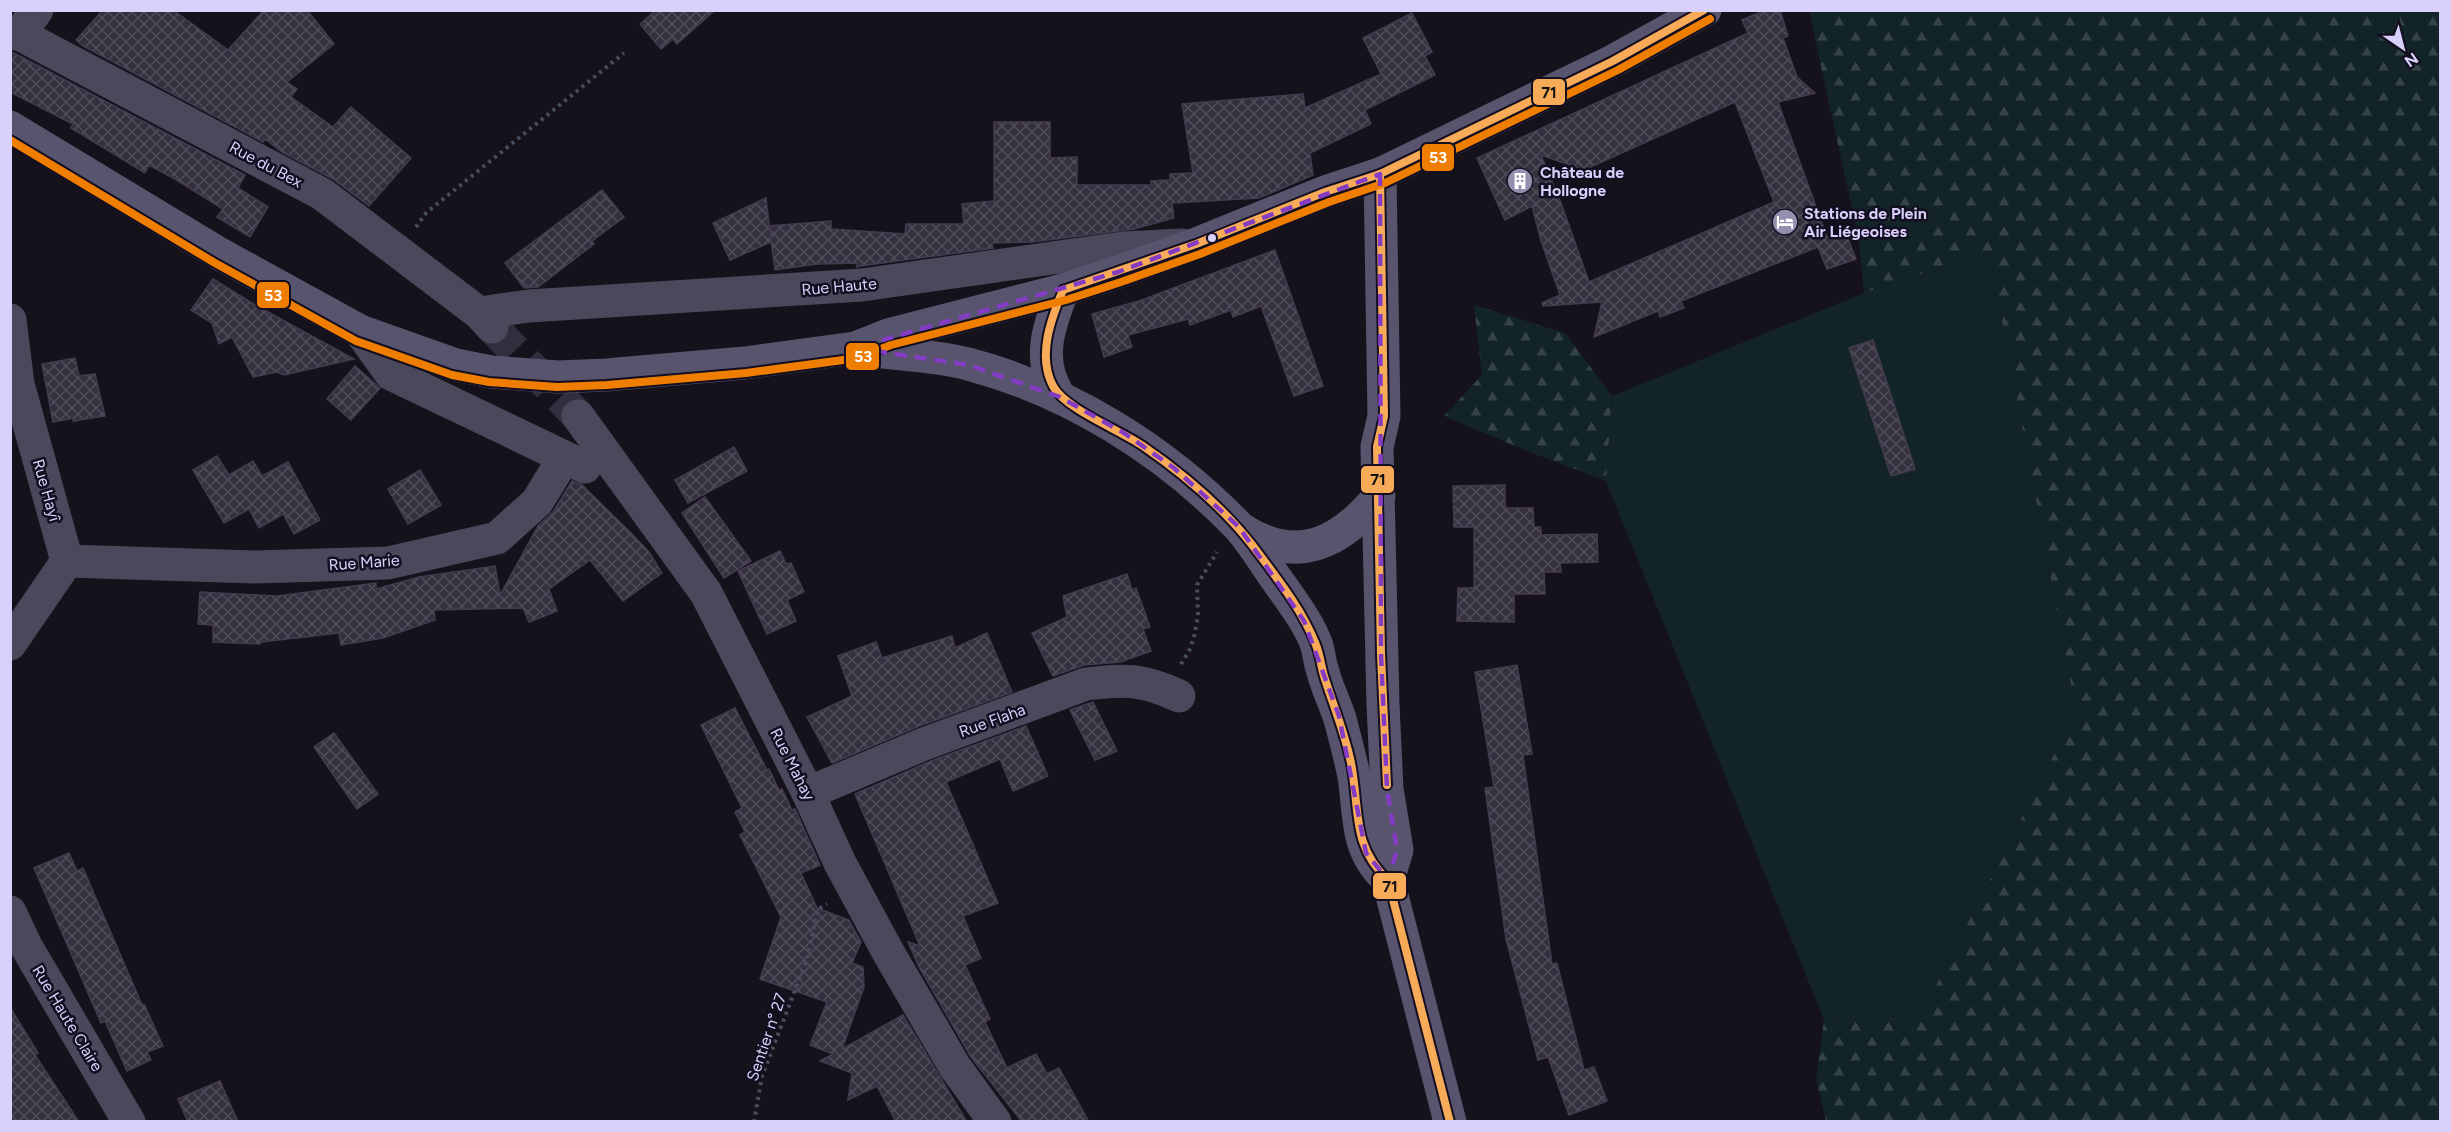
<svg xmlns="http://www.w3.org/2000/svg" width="2451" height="1132" viewBox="0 0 2451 1132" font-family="Figtree,sans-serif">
<defs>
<pattern id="forest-firs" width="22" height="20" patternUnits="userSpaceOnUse" patternTransform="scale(1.5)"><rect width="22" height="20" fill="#122427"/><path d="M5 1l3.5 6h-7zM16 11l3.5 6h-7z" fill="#344347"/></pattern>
<pattern id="building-cross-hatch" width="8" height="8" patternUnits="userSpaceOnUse" patternTransform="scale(1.5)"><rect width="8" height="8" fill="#34303e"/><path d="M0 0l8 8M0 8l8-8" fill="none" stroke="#514d5b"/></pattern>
</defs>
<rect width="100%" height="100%" fill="#15121c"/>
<polygon fill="#122427" points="1989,252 2076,711 1921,1015 1824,1020 1606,481 1612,396 1864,293"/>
<g fill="url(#forest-firs)">
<polygon points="1809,11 2440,11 2440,1121 1826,1121 1816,1079 1824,1020 1921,1015 2076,711 1989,252 1864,293 1859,241"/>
<polygon points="1474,305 1565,333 1612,396 1606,481 1527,451 1444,416 1482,375"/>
</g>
<g fill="url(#building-cross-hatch)" stroke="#433c4f" stroke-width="1.5" fill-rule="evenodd">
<polygon points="103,10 173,10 228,50 264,10 307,10 334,44 287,82 297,89 291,97 333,127 351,107 411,158 369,206 333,179 282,152 265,139 263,142 83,46 76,40"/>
<polygon points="656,10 715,10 677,44 673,39 661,49 640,24"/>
<path d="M1766 10H1780L1788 36 1783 38 1797 77 1815 93 1778 102 1827 237 1845 231 1856 259 1827 269 1818 247 1681 301 1684 308 1660 317 1658 311 1594 337 1602 302 1543 306 1542 303 1560 295 1541 241 1532 206 1505 220 1477 158 1748 33 1742 20ZM1735 102 1774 202 1589 282 1561 203 1541 155 1584 170Z"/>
<polygon points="1412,13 1432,52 1425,56 1435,75 1365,110 1371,124 1310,153 1313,175 1259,198 1172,203 1174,218 1134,229 1032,242 992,243 993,248 860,266 857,267 857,263 817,264 775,270 769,226 831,221 831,229 905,234 906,224 964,224 962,204 994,201 994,122 1050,122 1050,158 1077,157 1077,185 1151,185 1151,181 1170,180 1170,174 1193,173 1182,104 1303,94 1305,108 1381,74 1363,38"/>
<polygon points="10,53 14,53 245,175 238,188 268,207 250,237 217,217 223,209 175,179 149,165 145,173 71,128 73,124 10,92"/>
<polygon points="602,190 624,217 592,241 594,244 538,287 524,288 505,263"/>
<polygon points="766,198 771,242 730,260 713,223"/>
<polygon points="1275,250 1323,386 1294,396 1261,306 1233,317 1231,310 1190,325 1188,319 1128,335 1132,347 1104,357 1092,314 1139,301"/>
<polygon points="213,279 255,305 354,359 284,375 277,372 253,377 232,337 219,344 212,323 191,310"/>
<polygon points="1873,340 1915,469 1891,476 1849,348"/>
<polygon points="75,358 79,376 95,374 105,416 73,421 73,418 53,422 42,364"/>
<polygon points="355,366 380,388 351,420 327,399"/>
<polygon points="734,447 747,471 688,503 675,480"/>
<polygon points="217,456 229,475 253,461 262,476 288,462 320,520 294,534 283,514 259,528 249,509 224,523 193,470"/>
<polygon points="420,470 441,505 408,524 388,489"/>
<polygon points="572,481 582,485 632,534 649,552 662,573 623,601 590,560 549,589 557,611 529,622 523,608 434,610 435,620 383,638 341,645 339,633 261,642 260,644 213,642 213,625 198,624 200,592 277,596 376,583 376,589 419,577 495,566 500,595 538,526 553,512"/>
<polygon points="1505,485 1505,508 1533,508 1534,527 1541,527 1541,535 1597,534 1598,562 1560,563 1561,572 1544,572 1545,594 1514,594 1514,622 1457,621 1458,588 1474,588 1474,527 1454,527 1453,486"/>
<polygon points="705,497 751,561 724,578 682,513"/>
<polygon points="780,551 786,564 791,563 804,592 787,600 796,621 767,634 738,571"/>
<polygon points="1127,574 1132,590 1136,588 1150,627 1143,629 1151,651 1120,662 1084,665 1053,676 1032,633 1067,617 1063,596"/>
<polygon points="987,633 1012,692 917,727 832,763 807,717 852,696 838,656 876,642 882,658 952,636 955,648"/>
<polygon points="1517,665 1532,754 1523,755 1552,964 1557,963 1584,1070 1594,1067 1607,1101 1569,1115 1548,1057 1538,1060 1506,939 1485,788 1494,787 1475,672"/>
<polygon points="1093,702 1117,751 1095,760 1070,710"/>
<polygon points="735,708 767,770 769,769 779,790 782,789 792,810 795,809 820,865 801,873 817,908 849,920 861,942 852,963 863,967 864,987 842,1049 903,1015 967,1122 896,1122 877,1086 848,1100 852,1073 820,1061 833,1054 810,1045 827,1002 760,979 781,917 740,835 745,832 735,812 742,808 701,725"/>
<polygon points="1026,726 1048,776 1013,791 1000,759 946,782 998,903 963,916 981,958 965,965 990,1019 985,1022 1007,1068 1036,1054 1047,1074 1059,1068 1089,1122 1022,1122 971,1057 919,967 908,942 920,946 855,794 931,761"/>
<polygon points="334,733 378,794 357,809 314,747"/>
<polygon points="69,853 77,871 83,868 142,1005 144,1004 163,1046 147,1052 151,1060 127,1071 105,1021 101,1023 34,868"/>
<polygon points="10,1007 38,1053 35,1055 79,1122 10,1122"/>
<polygon points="220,1081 238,1122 188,1122 178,1099"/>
</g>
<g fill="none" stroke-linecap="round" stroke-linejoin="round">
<polyline stroke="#332e3e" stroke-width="33" stroke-dasharray="33 16" stroke-linecap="butt" points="492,327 578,416"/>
<g stroke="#464f5d" stroke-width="4" stroke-dasharray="3 4.5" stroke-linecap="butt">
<polyline points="416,227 426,213 624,53"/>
<polyline points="1181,664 1189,651 1194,637 1198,616 1197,585 1217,552"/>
<polyline points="754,1122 762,1076 806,962 818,909 827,904"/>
</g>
<g stroke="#4b485c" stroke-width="33">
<polyline points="10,34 19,34 322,194 479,313 492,327"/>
<polyline points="19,34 37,10"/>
<polyline points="479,313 529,306 862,285 1123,248 1182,245"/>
<polyline points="10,320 18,384 67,561 10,644"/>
<polyline points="360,331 391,374 585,467"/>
<polyline points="578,416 706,593 808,793 840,863 888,952 955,1067 995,1122"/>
<polyline points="67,561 255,567 388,563 497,538 537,502 564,458"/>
<path d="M808 793 924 744 1086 684C1125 679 1143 679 1179 696"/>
<polyline points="10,912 26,946 129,1122"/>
</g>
<g stroke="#59546e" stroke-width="33">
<polyline points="10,127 220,254 360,331 456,365 491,372 558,377 606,375 745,363 855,348 888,335 1063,290 1118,272 1196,244 1325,192 1380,174 1613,61 1705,10"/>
<polyline points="1380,174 1384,416 1377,447 1383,705 1387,789 1397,850 1388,880"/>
<path d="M866 350C900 355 934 355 968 364 1070 391 1164 450 1237 525 1252 541 1264 562 1277 580 1291 600 1309 623 1317 646 1319 654 1320 664 1323 672 1327 688 1335 703 1340 719 1345 738 1350 757 1354 776 1360 817 1355 850 1388 880L1450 1122"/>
<path d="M1060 397C1036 362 1048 327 1063 290"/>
<path d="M1243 530C1297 565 1341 543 1379 496"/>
</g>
<g stroke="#130e20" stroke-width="12">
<g id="bus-1">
<polyline points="1380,174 1384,416 1377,447 1381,654 1387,785"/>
<path d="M1063 290C1051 319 1037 356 1053 386 1065 409 1120 430 1143 446 1185 475 1222 506 1253 546 1276 577 1302 609 1316 645 1320 655 1321 666 1324 676 1333 705 1345 733 1351 763 1360 808 1351 846 1388 880L1450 1122"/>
<polyline points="1063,290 1196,244 1325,192 1380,174 1613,61 1704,10"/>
</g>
</g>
<g stroke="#130e20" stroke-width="12">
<polyline id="bus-2" points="10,140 215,263 356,341 452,375 489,382 557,387 607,385 746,373 858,358 891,345 1066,300 1121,282 1200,254 1329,202 1385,183 1618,70 1710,19"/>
</g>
<use href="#bus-1" stroke="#f7ab59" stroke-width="8"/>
<use href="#bus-2" stroke="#ef7d00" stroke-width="8"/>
</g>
<path fill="none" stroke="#843cc5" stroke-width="4.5" stroke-dasharray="12 8" stroke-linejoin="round" d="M1380 174 1381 654 1387 789 1397 850 1388 880 1366 853 1339 716 1304 621 1239 527 1174 468 1124 433 1060 397 969 365 855 348 1118 272Z"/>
<defs>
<g id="building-disc" transform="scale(1.35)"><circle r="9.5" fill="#958eae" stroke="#130e20"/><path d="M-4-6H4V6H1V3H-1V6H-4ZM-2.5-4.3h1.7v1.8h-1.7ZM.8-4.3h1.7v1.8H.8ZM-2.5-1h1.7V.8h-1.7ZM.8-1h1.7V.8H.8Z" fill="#fff"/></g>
<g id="hotel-disc" transform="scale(1.35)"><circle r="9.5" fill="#958eae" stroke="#130e20"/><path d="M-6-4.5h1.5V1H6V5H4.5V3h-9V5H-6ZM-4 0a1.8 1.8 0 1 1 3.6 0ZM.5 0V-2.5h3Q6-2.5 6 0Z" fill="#fff"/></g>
</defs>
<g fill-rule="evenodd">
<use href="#building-disc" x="1520" y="181"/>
<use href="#hotel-disc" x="1785" y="222"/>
</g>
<circle fill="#dad0fc" stroke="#130e20" stroke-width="2" cx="1212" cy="238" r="5"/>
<g text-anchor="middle" stroke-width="5" stroke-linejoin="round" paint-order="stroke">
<g font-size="16" fill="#dad0fc" stroke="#130e20">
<text transform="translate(266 164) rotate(28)" y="6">Rue du Bex</text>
<text transform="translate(839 286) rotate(-5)" y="6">Rue Haute</text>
<text transform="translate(47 490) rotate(74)" y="6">Rue Hayî</text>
<text transform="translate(364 562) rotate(-4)" y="6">Rue Marie</text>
<text transform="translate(992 720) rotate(-20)" y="6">Rue Flaha</text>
<text transform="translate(793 764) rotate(63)" y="6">Rue Mahay</text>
<text transform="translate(68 1018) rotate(59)" y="6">Rue Haute Claire</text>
<text transform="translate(766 1037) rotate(-71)" y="6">Sentier n° 27</text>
</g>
<g font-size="16" font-weight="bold" fill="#dad0fc" stroke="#130e20" text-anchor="start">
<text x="1540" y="178">Château de<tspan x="1540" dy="18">Hollogne</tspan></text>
<text x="1804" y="219">Stations de Plein<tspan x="1804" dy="18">Air Liégeoises</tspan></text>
</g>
</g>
<g stroke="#130e20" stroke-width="2">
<rect x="1532" y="78" width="34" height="28" rx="6" fill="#f7ab59"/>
<rect x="1421" y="143" width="34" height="29" rx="6" fill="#ef7d00"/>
<rect x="256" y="281" width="34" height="28" rx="6" fill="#ef7d00"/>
<rect x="845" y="342" width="35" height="29" rx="6" fill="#ef7d00"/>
<rect x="1360" y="465" width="35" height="29" rx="6" fill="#f7ab59"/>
<rect x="1372" y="872" width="35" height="28" rx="6" fill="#f7ab59"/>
</g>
<g font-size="16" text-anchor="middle" font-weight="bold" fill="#fff">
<text x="1438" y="163">53</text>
<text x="273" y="301">53</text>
<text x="863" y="362">53</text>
</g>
<g font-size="16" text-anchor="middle" font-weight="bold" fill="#111">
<text x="1549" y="98">71</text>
<text x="1378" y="485">71</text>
<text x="1390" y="892">71</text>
</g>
<rect width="2451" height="1132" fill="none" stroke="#dad0fc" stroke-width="24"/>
<g transform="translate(2403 48) rotate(145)" stroke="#130e20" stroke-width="4.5" paint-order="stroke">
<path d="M0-4.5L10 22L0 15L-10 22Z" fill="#dad0fc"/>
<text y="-9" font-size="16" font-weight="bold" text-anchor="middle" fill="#dad0fc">N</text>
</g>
</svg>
